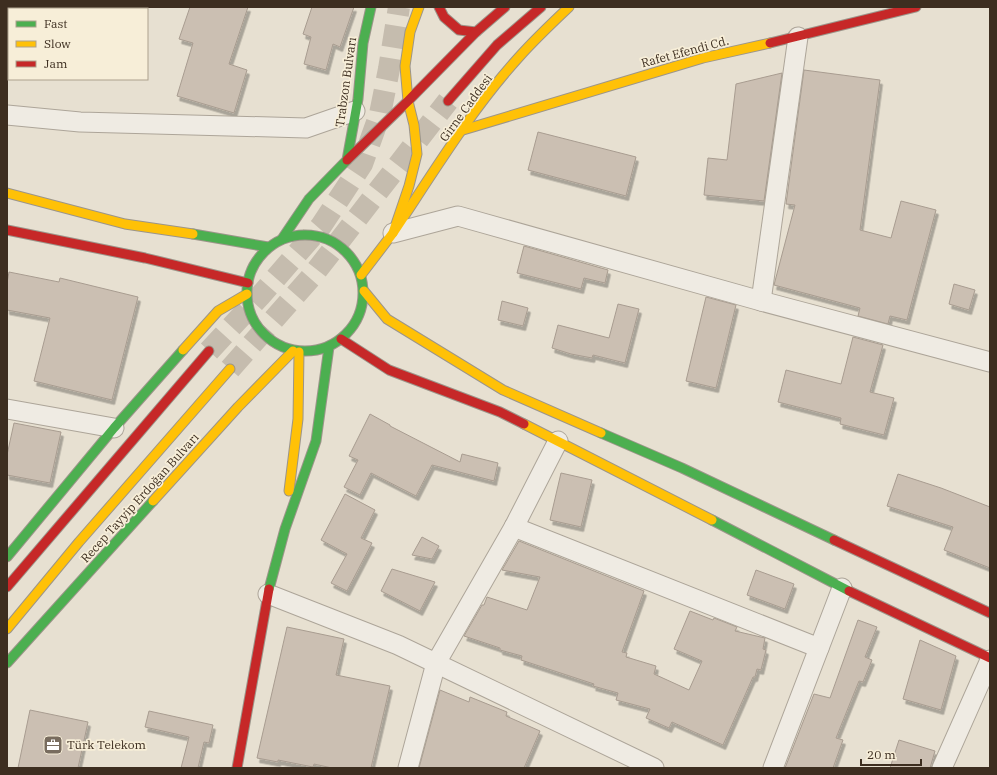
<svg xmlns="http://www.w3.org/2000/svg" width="997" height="775" viewBox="0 0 997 775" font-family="'IBM Plex Serif',serif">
<defs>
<filter id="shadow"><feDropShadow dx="2.5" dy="4.5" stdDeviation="0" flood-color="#0004"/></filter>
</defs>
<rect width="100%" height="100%" fill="#e7e0d1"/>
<g fill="#cbbfb2" stroke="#a89c90" filter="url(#shadow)">
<polygon points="190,7 248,7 229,64 247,70 234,113 177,96 193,43 179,39"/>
<polygon points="312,7 354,7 340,47 333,44 326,70 304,64 311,37 303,34"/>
<polygon points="804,70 880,80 860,230 891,238 901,201 936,210 907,320 890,316 888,324 858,316 860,308 774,285 795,205 786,204"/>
<polygon points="782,73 764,201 704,195 708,158 727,160 736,84"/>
<polygon points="538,132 636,157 626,196 528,170"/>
<polygon points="524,246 608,270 605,283 584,278 581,289 517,273"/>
<polygon points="9,272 59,282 60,278 138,297 112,400 34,381 50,318 7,310 7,283"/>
<polygon points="954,284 975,290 969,310 949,304"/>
<polygon points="706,297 736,305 716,388 686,381"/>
<polygon points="502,301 528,308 523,326 498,320"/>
<polygon points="618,304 639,309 625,363 593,355 592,358 571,354 552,348 558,325 609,338"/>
<polygon points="853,337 883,345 870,392 894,398 884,435 840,424 841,418 778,402 786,370 841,384"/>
<polygon points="370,414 390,425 390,426 460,462 462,454 498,463 494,481 432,465 416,496 371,473 360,495 344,487 358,460 349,456"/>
<polygon points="14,423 61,432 50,483 7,475 7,455"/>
<polygon points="561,473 592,480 581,527 550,520"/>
<polygon points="898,474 941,488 990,507 990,568 944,550 953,527 887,506"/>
<polygon points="345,494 375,510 361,538 372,543 347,591 331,583 347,554 321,540"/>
<polygon points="422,537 439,546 432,559 412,555"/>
<polygon points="519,541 644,591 622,652 627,653 626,657 656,666 654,674 689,690 702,661 674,649 690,611 713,620 714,618 737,627 735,631 765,638 763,649 766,650 761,670 757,669 755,677 753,677 723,745 672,722 669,728 646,718 650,709 616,700 618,693 593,686 594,684 521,660 522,656 500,650 500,648 464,636 482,605 484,605 487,597 527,610 540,577 502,570"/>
<polygon points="392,569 435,582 420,611 381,591"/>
<polygon points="756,570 794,584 785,609 747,595"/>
<polygon points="858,620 877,627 865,657 872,660 863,682 859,681 836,738 843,740 833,768 785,768 814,694 830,698"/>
<polygon points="287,627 344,639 336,675 390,686 371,768 332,768 314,764 313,767 278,760 278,762 257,758"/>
<polygon points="920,640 956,656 941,710 903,699"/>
<polygon points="440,690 469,702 470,697 507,712 506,716 540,731 524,768 419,768"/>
<polygon points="30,710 88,722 78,768 18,768"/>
<polygon points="149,711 213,725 209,743 204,742 198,768 181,768 189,737 145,727"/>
<polygon points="899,740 935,751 930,768 890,768"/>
</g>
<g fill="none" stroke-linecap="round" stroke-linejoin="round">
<g stroke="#c5bcae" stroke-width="22" stroke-dasharray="22 11" stroke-linecap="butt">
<polyline points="209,351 260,296 321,226 362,164 380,114 389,69 399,7"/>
<polyline points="230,369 313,275 448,101"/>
</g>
<g stroke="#ada599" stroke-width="21">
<g id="street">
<polyline points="7,115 80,122 306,128 355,111"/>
<polyline points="393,233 458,216 761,301 990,362"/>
<polyline points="761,301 798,37"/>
<polyline points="7,409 114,428"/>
<polyline points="514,527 819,648"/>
<polyline points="268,594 398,645 654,768"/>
<polyline points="408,768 436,663 514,527 558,441"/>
<polyline points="773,768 842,588"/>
<polyline points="942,768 990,660"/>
</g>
</g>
<g stroke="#9c958a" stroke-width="11">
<g id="fast">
<polyline points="193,234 268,247"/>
<circle cx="305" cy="293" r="58"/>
<polyline points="282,239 309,199 347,160 358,99 363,43 371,7"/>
<polyline points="601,433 682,468 834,540"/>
<polyline points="712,520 849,591"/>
<polyline points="7,557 114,428 183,350"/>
<polyline points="269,589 285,529 316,441 329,347"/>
<polyline points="7,663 153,501"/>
</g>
</g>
<g stroke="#9c958a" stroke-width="11">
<g id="slow">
<polyline points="463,130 703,58 770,43"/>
<polyline points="7,193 125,224 193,234"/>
<path d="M393 233C433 173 471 110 519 57 535 39 552 23 569 7"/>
<polyline points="361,275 393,233 409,186 417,154 414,125 408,101 405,66 410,32 419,7"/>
<polyline points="364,291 387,319 503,390 601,433"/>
<polyline points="183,350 218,311 247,294"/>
<polyline points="524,424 712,520"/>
<polyline points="289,491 298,419 299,352"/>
<polyline points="153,501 238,407 293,351"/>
<polyline points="7,629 79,542 230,369"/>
</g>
</g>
<g stroke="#9c958a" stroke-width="11">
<g id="jam">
<polyline points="439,7 444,17 459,30 476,32"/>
<polyline points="770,43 916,7"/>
<polyline points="448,101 497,45 541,7"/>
<polyline points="347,160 408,101 476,32 505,7"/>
<polyline points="7,230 145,258 248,283"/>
<polyline points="341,339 389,370 500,412 524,424"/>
<polyline points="834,540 990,613"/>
<polyline points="7,587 209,351"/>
<polyline points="849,591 990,658"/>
<polyline points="237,768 269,589"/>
</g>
</g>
<use href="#street" stroke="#efebe3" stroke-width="19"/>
<use href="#fast" stroke="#4caf50" stroke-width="9"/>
<use href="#slow" stroke="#ffc107" stroke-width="9"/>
<use href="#jam" stroke="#c62828" stroke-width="9"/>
</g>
<defs>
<g id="office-square" transform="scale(1)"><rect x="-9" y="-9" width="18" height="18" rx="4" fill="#786c5e" stroke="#f7eed8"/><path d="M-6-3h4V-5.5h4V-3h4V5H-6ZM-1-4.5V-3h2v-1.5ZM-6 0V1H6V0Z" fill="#fff"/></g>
</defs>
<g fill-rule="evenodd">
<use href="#office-square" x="53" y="745"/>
</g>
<g text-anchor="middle" stroke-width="3.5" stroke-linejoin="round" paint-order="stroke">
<g font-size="12" fill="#3d2e20" stroke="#f7eed8">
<text transform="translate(685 52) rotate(-15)" y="4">Rafet Efendi Cd.</text>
<text transform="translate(346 82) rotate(-82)" y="4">Trabzon Bulvarı</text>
<text transform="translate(466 108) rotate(-54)" y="4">Girne Caddesi</text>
<text transform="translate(140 498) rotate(-48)" y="4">Recep Tayyip Erdoğan Bulvarı</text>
</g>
<g font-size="12" fill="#3d2e20" stroke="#f7eed8" text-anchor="start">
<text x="67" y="749">Türk Telekom</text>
</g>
</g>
<rect width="997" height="775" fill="none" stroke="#3d2e20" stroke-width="16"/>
<rect x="8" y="8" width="140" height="72" fill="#f7eed8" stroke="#ada18e"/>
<rect x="16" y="21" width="20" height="6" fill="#4caf50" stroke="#ada18e"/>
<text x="44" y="28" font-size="12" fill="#3d2e20">Fast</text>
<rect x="16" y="41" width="20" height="6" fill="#ffc107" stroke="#ada18e"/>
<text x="44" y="48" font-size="12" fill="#3d2e20">Slow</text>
<rect x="16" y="61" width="20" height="6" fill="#c62828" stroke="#ada18e"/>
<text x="44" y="68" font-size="12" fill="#3d2e20">Jam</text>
<path d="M861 759v6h60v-6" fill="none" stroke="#3d2e20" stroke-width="2"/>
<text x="867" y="759" font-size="12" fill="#3d2e20" stroke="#f7eed8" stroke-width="3" paint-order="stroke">20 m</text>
</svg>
